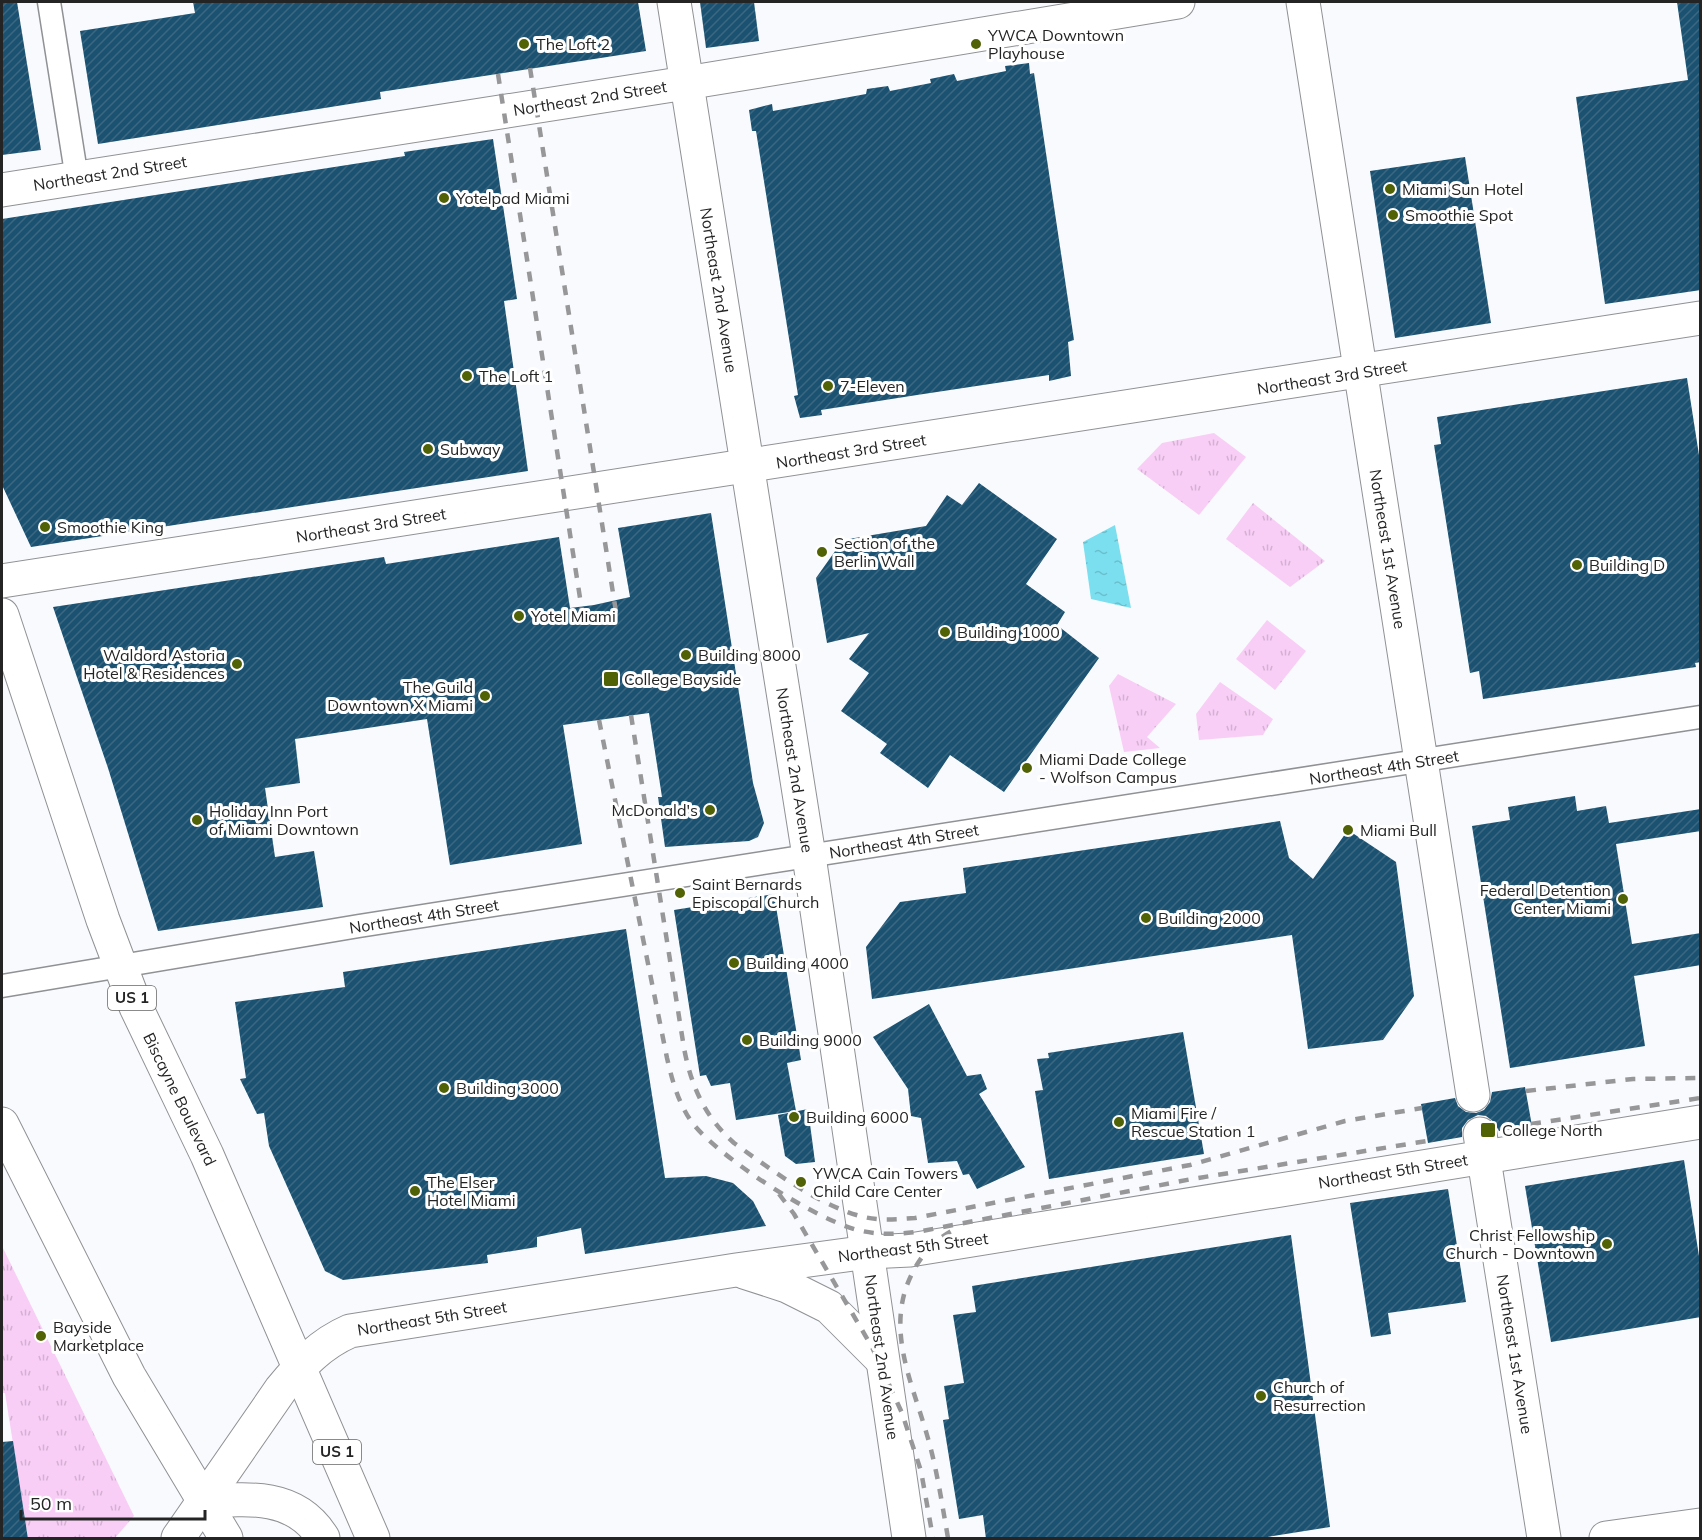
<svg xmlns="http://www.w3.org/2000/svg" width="1702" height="1540" viewBox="0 0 1702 1540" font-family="Mulish,sans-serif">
<defs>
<pattern id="grass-tufts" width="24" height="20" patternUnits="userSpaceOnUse" patternTransform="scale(1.5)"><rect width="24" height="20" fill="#f8cef6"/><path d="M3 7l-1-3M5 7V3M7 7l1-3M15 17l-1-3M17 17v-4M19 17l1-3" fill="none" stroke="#d4b1d3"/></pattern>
<pattern id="water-ripples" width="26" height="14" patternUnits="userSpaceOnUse" patternTransform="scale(1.5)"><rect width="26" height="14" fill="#7bdfef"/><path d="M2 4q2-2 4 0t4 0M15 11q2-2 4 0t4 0" fill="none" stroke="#6abfcd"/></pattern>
<pattern id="building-hatch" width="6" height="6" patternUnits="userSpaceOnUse" patternTransform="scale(1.5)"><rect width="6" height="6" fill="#1b5171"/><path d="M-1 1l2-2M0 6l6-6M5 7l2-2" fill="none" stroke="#3b6780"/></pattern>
</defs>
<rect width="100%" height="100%" fill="#f9fafd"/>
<g fill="url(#grass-tufts)">
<polygon points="1214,433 1246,457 1199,515 1137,469 1162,443"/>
<polygon points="1253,503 1325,561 1290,587 1226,539"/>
<polygon points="1267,620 1306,651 1275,690 1236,659"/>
<polygon points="1118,674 1176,704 1147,737 1160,748 1124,752 1109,686"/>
<polygon points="1220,682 1273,719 1263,735 1199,740 1196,714"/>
<polygon points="2,1246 134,1516 115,1538 28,1538 5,1393 2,1393"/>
</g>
<polygon fill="url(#water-ripples)" points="1115,525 1131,608 1091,599 1083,542"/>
<g fill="url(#building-hatch)">
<polygon points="2,2 17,2 41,150 2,155"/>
<polygon points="193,2 638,2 646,51 380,92 381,99 98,144 80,31 195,13"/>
<polygon points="700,2 754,2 759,41 706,48"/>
<polygon points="1677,2 1701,2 1701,290 1605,304 1576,97 1688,80"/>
<polygon points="1029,63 1030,74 1034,73 1074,340 1068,342 1071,376 1049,381 1049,375 917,395 821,410 822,415 800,418 794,396 798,395 756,131 752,131 749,110 772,104 773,111 866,94 867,89 888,86 890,91 931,83 930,79 954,74 957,81 1006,71 1005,66"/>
<polygon points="493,139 517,299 504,301 528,471 31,547 2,485 2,219 405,156 404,152"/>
<polygon points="1465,157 1491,323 1395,338 1370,171"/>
<polygon points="1687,378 1701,468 1701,662 1695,663 1696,667 1483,699 1479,671 1470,673 1434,445 1441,444 1437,417"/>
<polygon points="979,483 1057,539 1026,584 1065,612 1057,625 1099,658 1004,792 950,755 928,788 880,753 887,744 841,711 869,673 849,659 869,633 827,643 816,578 843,540 926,526 947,495 962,505"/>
<polygon points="711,513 753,783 764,823 758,837 749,841 665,847 658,797 662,797 649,713 563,725 582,844 450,865 427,719 295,739 300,783 265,788 275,857 314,851 323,907 158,931 108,768 53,607 384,557 386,564 559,537 570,608 594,605 630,597 618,528"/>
<polygon points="1575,796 1577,811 1606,806 1609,823 1701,809 1701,831 1616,844 1632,944 1701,933 1701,965 1634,976 1645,1046 1510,1068 1472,826 1510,820 1508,807"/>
<polygon points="1280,821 1289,858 1313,879 1348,830 1396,862 1414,996 1383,1040 1308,1049 1292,935 872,999 866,947 900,902 966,893 963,868"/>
<polygon points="774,894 801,1060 787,1063 796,1111 736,1120 730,1083 711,1086 706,1075 700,1076 674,910"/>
<polygon points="626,929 665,1178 706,1176 733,1183 753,1201 766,1226 585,1254 581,1228 537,1237 537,1247 487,1255 488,1263 343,1280 325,1271 269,1146 264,1113 257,1114 240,1079 246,1078 235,1002 345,987 343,972"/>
<polygon points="929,1004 967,1076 981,1074 987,1089 979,1094 1025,1167 977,1189 969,1174 963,1175 957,1161 928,1163 921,1118 911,1116 908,1089 873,1037"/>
<polygon points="1183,1032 1204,1154 1049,1179 1035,1091 1043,1090 1037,1059 1049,1058 1048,1053"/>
<polygon points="1525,1087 1532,1126 1499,1131 1494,1122 1486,1116 1478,1115 1468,1120 1462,1128 1462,1137 1428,1143 1421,1104 1455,1098 1458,1106 1466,1112 1476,1113 1484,1110 1490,1102 1492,1092"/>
<polygon points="808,1109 815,1162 796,1164 785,1156 778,1115"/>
<polygon points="1684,1160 1701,1269 1701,1317 1551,1342 1525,1186"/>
<polygon points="1448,1189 1466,1302 1388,1313 1391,1334 1371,1337 1350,1203"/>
<polygon points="1291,1235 1330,1527 1255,1539 986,1539 983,1515 959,1519 943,1420 949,1419 944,1386 964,1383 953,1315 976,1312 972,1286"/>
<polygon points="13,1441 28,1539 2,1539 2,1442"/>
</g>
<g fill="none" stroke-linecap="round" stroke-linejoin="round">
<g stroke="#909194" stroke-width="25">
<g id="street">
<polyline points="49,2 77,179"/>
<polyline points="2,986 359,926 1700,717"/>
</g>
</g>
<g stroke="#909194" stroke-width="35">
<g id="secondary">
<polyline points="674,2 809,856 909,1538"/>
<polyline points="1303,2 1473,1095"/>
<polyline points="2,190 686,83 1178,2"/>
<polyline points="2,581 1700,318"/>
<polyline points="1480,1134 1544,1538"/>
</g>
</g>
<g stroke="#909194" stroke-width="35">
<g id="primary">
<polyline points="2,615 103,920 136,1007 207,1155 373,1538"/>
<polyline points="2,1124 129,1376 226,1538"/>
<polyline points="744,1272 787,1286 829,1307 881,1359"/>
<path d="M203 1502C249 1498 296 1494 323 1538"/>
<path d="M178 1538 281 1389C301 1365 320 1344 350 1331L736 1270 868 1252 910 1250 1700 1122"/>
<polyline points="1606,1538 1700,1525"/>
</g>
</g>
<use href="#street" stroke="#fff" stroke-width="22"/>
<use href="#secondary" stroke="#fff" stroke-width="33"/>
<use href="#primary" stroke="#fff" stroke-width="33"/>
<g stroke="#979799" stroke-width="4.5" stroke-dasharray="10 10" stroke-linecap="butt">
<polyline points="530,68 616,612"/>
<polyline points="498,74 583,617"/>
<path d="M631 715 684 1048C691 1086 705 1117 734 1143 770 1169 821 1207 864 1217 881 1221 898 1219 915 1218L1190 1165 1345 1121 1422 1108"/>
<path d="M599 720 667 1058C672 1080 678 1102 691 1121 716 1156 820 1223 862 1231 881 1235 898 1234 917 1232L1192 1179 1427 1141"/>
<polyline points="1526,1091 1633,1079 1700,1078"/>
<polyline points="1531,1124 1700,1098"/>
<polyline points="779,1194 794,1214 872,1347 902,1413 921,1471 933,1538"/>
<path d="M948 1538C942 1504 937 1469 927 1435 911 1379 883 1324 915 1268 925 1250 939 1237 957 1228"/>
</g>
</g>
<g fill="#506106" stroke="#fff" stroke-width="2">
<circle cx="524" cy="44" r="6"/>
<circle cx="976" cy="44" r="6"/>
<circle cx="1390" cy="189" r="6"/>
<circle cx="444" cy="198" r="6"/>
<circle cx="1393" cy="215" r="6"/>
<circle cx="467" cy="376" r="6"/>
<circle cx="828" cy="386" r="6"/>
<circle cx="428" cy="449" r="6"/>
<circle cx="45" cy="527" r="6"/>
<circle cx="822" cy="552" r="6"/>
<circle cx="1577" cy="565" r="6"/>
<circle cx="519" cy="616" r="6"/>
<circle cx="945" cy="632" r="6"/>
<circle cx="686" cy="655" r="6"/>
<circle cx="237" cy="664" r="6"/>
<rect x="603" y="671" width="16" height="16" rx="3"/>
<circle cx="485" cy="696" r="6"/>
<circle cx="1027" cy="768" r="6"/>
<circle cx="710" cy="810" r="6"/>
<circle cx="197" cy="820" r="6"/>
<circle cx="1348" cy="830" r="6"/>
<circle cx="680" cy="893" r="6"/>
<circle cx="1623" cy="899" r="6"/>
<circle cx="1146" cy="918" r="6"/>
<circle cx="734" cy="963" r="6"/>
<circle cx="747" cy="1040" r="6"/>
<circle cx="444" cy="1088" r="6"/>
<circle cx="794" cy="1117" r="6"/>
<circle cx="1119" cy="1122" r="6"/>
<rect x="1480" y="1122" width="16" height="16" rx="3"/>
<circle cx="801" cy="1182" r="6"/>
<circle cx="415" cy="1191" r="6"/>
<circle cx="1607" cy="1244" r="6"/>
<circle cx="41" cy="1336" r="6"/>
<circle cx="1261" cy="1396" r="6"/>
</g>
<g text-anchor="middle" stroke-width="6" stroke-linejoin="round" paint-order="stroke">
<g fill="#fff" stroke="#666" stroke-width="1.5">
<rect x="108" y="986" width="48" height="24" rx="4.5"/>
<rect x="313" y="1440" width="48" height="24" rx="4.5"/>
</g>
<g font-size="15" font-weight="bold" fill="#242425">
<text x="132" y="1003">US 1</text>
<text x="337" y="1457">US 1</text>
</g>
<g font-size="16" fill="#242425" stroke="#fff" text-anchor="start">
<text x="988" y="41">YWCA Downtown<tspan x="988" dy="18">Playhouse</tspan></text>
<text x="536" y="50">The Loft 2</text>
<text x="1402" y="195">Miami Sun Hotel</text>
<text x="456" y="204">Yotelpad Miami</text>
<text x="1405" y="221">Smoothie Spot</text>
<text x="479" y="382">The Loft 1</text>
<text x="840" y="392">7-Eleven</text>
<text x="440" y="455">Subway</text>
<text x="57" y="533">Smoothie King</text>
<text x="834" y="549">Section of the<tspan x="834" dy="18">Berlin Wall</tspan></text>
<text x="1589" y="571">Building D</text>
<text x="531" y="622">Yotel Miami</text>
<text x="957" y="638">Building 1000</text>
<text x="225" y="661" text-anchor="end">Waldord Astoria<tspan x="225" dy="18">Hotel &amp; Residences</tspan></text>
<text x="698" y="661">Building 8000</text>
<text x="624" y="685">College Bayside</text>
<text x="473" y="693" text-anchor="end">The Guild<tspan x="473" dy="18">Downtown X Miami</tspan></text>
<text x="1039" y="765">Miami Dade College<tspan x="1039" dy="18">- Wolfson Campus</tspan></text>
<text x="698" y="816" text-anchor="end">McDonald's</text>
<text x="209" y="817">Holiday Inn Port<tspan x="209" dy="18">of Miami Downtown</tspan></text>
<text x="1360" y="836">Miami Bull</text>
<text x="692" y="890">Saint Bernards<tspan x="692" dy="18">Episcopal Church</tspan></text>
<text x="1611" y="896" text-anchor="end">Federal Detention<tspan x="1611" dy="18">Center Miami</tspan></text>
<text x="1158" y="924">Building 2000</text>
<text x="746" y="969">Building 4000</text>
<text x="759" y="1046">Building 9000</text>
<text x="456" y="1094">Building 3000</text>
<text x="1131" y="1119">Miami Fire /<tspan x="1131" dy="18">Rescue Station 1</tspan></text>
<text x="806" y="1123">Building 6000</text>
<text x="1502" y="1136">College North</text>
<text x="813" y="1179">YWCA Cain Towers<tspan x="813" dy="18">Child Care Center</tspan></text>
<text x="427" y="1188">The Elser<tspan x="427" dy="18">Hotel Miami</tspan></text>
<text x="1595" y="1241" text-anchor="end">Christ Fellowship<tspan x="1595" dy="18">Church - Downtown</tspan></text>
<text x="53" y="1333">Bayside<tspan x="53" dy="18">Marketplace</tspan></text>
<text x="1273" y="1393">Church of<tspan x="1273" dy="18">Resurrection</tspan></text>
</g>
<g font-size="16" fill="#242425" stroke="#fff">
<text transform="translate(590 98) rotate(-9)" y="6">Northeast 2nd Street</text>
<text transform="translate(110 173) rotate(-9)" y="6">Northeast 2nd Street</text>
<text transform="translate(719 290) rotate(81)" y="6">Northeast 2nd Avenue</text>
<text transform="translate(1332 377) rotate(-9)" y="6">Northeast 3rd Street</text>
<text transform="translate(851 451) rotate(-9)" y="6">Northeast 3rd Street</text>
<text transform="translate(371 525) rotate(-9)" y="6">Northeast 3rd Street</text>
<text transform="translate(1388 549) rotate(81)" y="6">Northeast 1st Avenue</text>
<text transform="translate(1384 767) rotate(-9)" y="6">Northeast 4th Street</text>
<text transform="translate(795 770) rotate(81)" y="6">Northeast 2nd Avenue</text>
<text transform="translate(904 841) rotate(-9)" y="6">Northeast 4th Street</text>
<text transform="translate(424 916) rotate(-9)" y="6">Northeast 4th Street</text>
<text transform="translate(180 1099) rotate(64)" y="6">Biscayne Boulevard</text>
<text transform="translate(1393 1171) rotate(-9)" y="6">Northeast 5th Street</text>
<text transform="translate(913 1247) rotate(-7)" y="6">Northeast 5th Street</text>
<text transform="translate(432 1318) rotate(-9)" y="6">Northeast 5th Street</text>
<text transform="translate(1515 1354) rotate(81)" y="6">Northeast 1st Avenue</text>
<text transform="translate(882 1357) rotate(82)" y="6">Northeast 2nd Avenue</text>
</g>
</g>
<rect width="1702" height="1540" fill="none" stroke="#242425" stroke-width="6"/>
<path d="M21 1510v9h184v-9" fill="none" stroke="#242425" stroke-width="3"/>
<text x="30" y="1510" font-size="18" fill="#242425" stroke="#ffffff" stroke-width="4.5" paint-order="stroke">50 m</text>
</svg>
